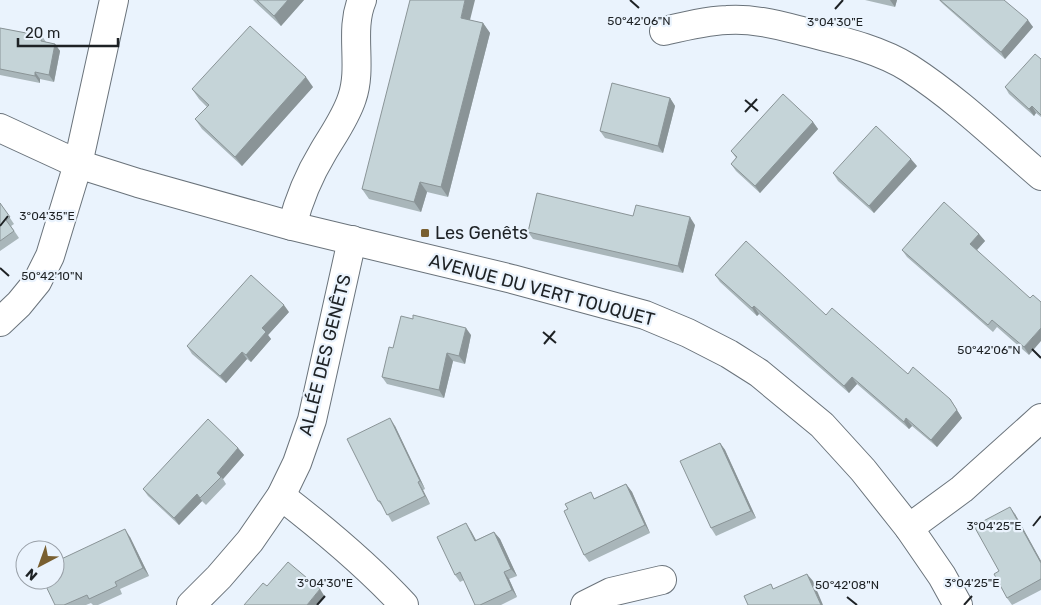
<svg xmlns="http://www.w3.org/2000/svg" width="1041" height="605" viewBox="0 0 1041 605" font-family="Rubik,sans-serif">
<rect width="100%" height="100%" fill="#eaf3fd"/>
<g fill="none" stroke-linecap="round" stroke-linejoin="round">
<g stroke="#6a737b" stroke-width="30">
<g id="street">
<path d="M664 31C685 26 705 21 727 20 752 18 778 25 802 31 837 40 877 48 909 68 957 99 998 139 1041 176"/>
<polyline points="0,128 78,164 138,183 292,226 512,279 645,315 688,333 729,354 759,373 822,425 863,470 909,528 942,576 958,605"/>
<path d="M292 226C299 199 309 175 323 152 333 135 346 117 352 98 363 66 349 31 362 0"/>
<polyline points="0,322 19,304 37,282 50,256 78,164 114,0"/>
<path d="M281 496C325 530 367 565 404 605"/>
<polyline points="909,528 962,489 1041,418"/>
<polyline points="191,605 219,577 250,541 281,496 297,463 312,420 352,240"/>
<polyline points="585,605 611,592 662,580"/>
</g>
</g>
<use href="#street" stroke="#fff" stroke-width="28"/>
</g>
<g fill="#a9b6ba">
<polygon points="253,0 304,0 281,26"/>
<polygon points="865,0 897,0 895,7"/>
<polygon points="939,0 1004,0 1033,27 1005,59 943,4"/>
<polygon points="470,20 483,23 490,33 448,197 427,192 421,212 369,199 362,189"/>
<polygon points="0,28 42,36 46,42 55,44 60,51 54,82 40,79 40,83 0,75"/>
<polygon points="1041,59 1041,117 1036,113 1034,116 1009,94 1005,87"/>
<polygon points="313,87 242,166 202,129 195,119 207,107 199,99 192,89"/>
<polygon points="670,98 675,106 663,153 605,138 600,131"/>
<polygon points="813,122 818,129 760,193 736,171 731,164 736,158 731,151"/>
<polygon points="917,166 874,213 838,181 833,173"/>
<polygon points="0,203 14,224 11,226 19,238 0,251"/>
<polygon points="633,216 695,225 683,273 533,239 528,232"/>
<polygon points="979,234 985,241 977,250 1029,355 997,327 993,332 907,257 902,250"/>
<polygon points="715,275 826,315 908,374 950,399 962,418 937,447 912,426 909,429 857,384 849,393 759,314 757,316 720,282"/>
<polygon points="289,312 268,335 271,339 251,362 247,359 226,383 192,354 187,346"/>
<polygon points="471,335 465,364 453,361 444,398 387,384 382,377 393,348"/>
<polygon points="395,426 425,489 423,490 430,504 392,522 384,508 378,501"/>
<polygon points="720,443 725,450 756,518 716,536 711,528"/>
<polygon points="238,448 244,455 223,479 226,484 206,505 202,501 179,525 148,496 143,489"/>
<polygon points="626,484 632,492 650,533 589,562 584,555 568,509 595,498"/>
<polygon points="1015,514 1041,561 1041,590 1012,605 1007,598 999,571"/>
<polygon points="471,531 476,540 494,532 500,539 517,576 509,579 517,597 501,605 475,605 464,580 460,582 455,575"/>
<polygon points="130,537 149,576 120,589 122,594 98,605 93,605 91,603 86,605 55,605"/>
</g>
<g fill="#8a9497">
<polygon points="288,0 304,0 281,26 274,16"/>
<polygon points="465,0 475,0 468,28 461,18"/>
<polygon points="890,0 897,0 895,7"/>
<polygon points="1028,20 1033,27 1005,59 1001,52"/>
<polygon points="483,23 490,33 448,197 441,187"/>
<polygon points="55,44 60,51 54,82 49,75"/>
<polygon points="35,72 40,79 40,83 35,76"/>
<polygon points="306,77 313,87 242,166 235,157"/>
<polygon points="670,98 675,106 663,153 658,146"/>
<polygon points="1032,106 1036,113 1034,116 1029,109"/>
<polygon points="813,122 818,129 760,193 755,186"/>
<polygon points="911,159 917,166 874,213 869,206"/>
<polygon points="420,182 427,192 421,212 414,202"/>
<polygon points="690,217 695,225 683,273 678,266"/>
<polygon points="979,234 985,241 975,252 970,244"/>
<polygon points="284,305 289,312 268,335 271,339 251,362 246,355 262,328"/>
<polygon points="754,306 759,314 757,316 752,308"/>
<polygon points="466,328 471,335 465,364 459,356"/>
<polygon points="1041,328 1041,341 1029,355 1024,347"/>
<polygon points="242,352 247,359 226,383 220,376"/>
<polygon points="447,353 453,361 444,398 439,390"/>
<polygon points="852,377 857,384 849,393 844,386"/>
<polygon points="950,399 962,418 937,447 931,440"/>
<polygon points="390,418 395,426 425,489 420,481"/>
<polygon points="906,418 912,426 909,429 904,422"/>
<polygon points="720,443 725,450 756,518 751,511"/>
<polygon points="238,448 244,455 223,479 217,473"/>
<polygon points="418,482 423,490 430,504 425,496"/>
<polygon points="626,484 632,492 650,533 645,525"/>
<polygon points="197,494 202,501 179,525 174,518"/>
<polygon points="1010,507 1015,514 1041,561 1041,563"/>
<polygon points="466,523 471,531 480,548 475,541"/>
<polygon points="125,529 130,537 149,576 143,568"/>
<polygon points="494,532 500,539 517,576 511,569"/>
<polygon points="504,572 509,579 517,597 512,590"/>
<polygon points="807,574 813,581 823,605 821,605"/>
<polygon points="320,589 325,597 318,605 307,605"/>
</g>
<g fill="#c5d4d8" stroke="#8a9497">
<polygon points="257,0 288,0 274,16"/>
<polygon points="410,0 465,0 461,18 483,23 441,187 420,182 414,202 362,189"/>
<polygon points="940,0 1004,0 1028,20 1001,52"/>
<polygon points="250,26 306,77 235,157 195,119 209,105 192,89"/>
<polygon points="0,28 42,36 41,41 55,44 49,75 35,72 35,76 0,69"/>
<polygon points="1035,54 1041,59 1041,115 1032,106 1029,109 1005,87"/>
<polygon points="612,83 670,98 658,146 600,131"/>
<polygon points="783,94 813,122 755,186 731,164 737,157 731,151"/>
<polygon points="876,126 911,159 869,206 833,173"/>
<polygon points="537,193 633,216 636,205 690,217 678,266 528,232"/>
<polygon points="944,202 979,234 970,244 1030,298 1033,295 1041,302 1041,328 1024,347 992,320 988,325 902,250"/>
<polygon points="0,203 10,217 6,220 14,231 0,241"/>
<polygon points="746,241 826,315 832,308 908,374 913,367 950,399 957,410 931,440 906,418 904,422 852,377 844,386 754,306 752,308 715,275"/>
<polygon points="251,275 284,305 262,328 266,332 246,355 242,352 220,376 187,346"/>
<polygon points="413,315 466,328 459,356 447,353 439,390 382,377 389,347 393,348 401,316 413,319"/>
<polygon points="390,418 420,481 418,482 425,496 387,515 380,501 378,501 347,439"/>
<polygon points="208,419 238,448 217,473 221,477 200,498 197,494 174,518 143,489"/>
<polygon points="720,443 751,511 711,528 680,461"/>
<polygon points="626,484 645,525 584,555 564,511 568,509 565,504 591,492 594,499"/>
<polygon points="1010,507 1041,563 1041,579 1007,598 994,574 999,571 974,526"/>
<polygon points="466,523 475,541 494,532 511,569 504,572 512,590 480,605 475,605 460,572 455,575 437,537"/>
<polygon points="125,529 143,568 115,582 117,586 89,599 87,595 64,605 55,605 43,580 55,580 55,562"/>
<polygon points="288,562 320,589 307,605 244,605 263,583 267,586"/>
<polygon points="807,574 821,605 748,605 744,596 771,584 773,589"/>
</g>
<path fill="none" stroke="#1e2225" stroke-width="2" d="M630 0 639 8M835 9 843 0M745 100 758 111M745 112 757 99M0 226 8 216M0 268 9 276M543 332 556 343M544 344 555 331M1032 349 1041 358M1033 526 1041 516M847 597 857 605M317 605 325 596M964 605 972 596"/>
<rect fill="#795f30" stroke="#eaf3fd" stroke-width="2" x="420" y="228" width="10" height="10" rx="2.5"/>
<g text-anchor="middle" stroke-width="4.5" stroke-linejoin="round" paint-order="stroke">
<g font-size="18" fill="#1e2225" stroke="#eaf3fd" text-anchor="start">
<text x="435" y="239">Les Genêts</text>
</g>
<g font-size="18" fill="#1e2225" stroke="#eaf3fd">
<text transform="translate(542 290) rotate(15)" y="6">AVENUE DU VERT TOUQUET</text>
<text transform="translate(325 355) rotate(-76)" y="6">ALLÉE DES GENÊTS</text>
</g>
</g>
<g font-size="12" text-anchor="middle" fill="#1e2225" stroke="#eaf3fd" stroke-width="4.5" stroke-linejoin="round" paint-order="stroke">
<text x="639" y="25">50°42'06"N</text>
<text x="835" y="26">3°04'30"E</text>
<text x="47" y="220">3°04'35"E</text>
<text x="52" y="280">50°42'10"N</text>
<text x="989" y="354">50°42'06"N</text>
<text x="994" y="530">3°04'25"E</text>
<text x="325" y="587">3°04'30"E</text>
<text x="972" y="587">3°04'25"E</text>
<text x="847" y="589">50°42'08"N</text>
</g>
<g transform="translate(40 565) rotate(221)"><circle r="24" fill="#eaf3fd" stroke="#989fa7"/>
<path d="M0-4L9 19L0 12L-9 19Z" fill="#795f30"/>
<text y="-8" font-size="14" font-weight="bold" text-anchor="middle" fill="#1e2225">N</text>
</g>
<path d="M18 38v8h100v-8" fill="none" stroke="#1e2225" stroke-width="2.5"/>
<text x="25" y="38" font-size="15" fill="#1e2225" stroke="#eaf3fd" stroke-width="4" paint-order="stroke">20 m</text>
</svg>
